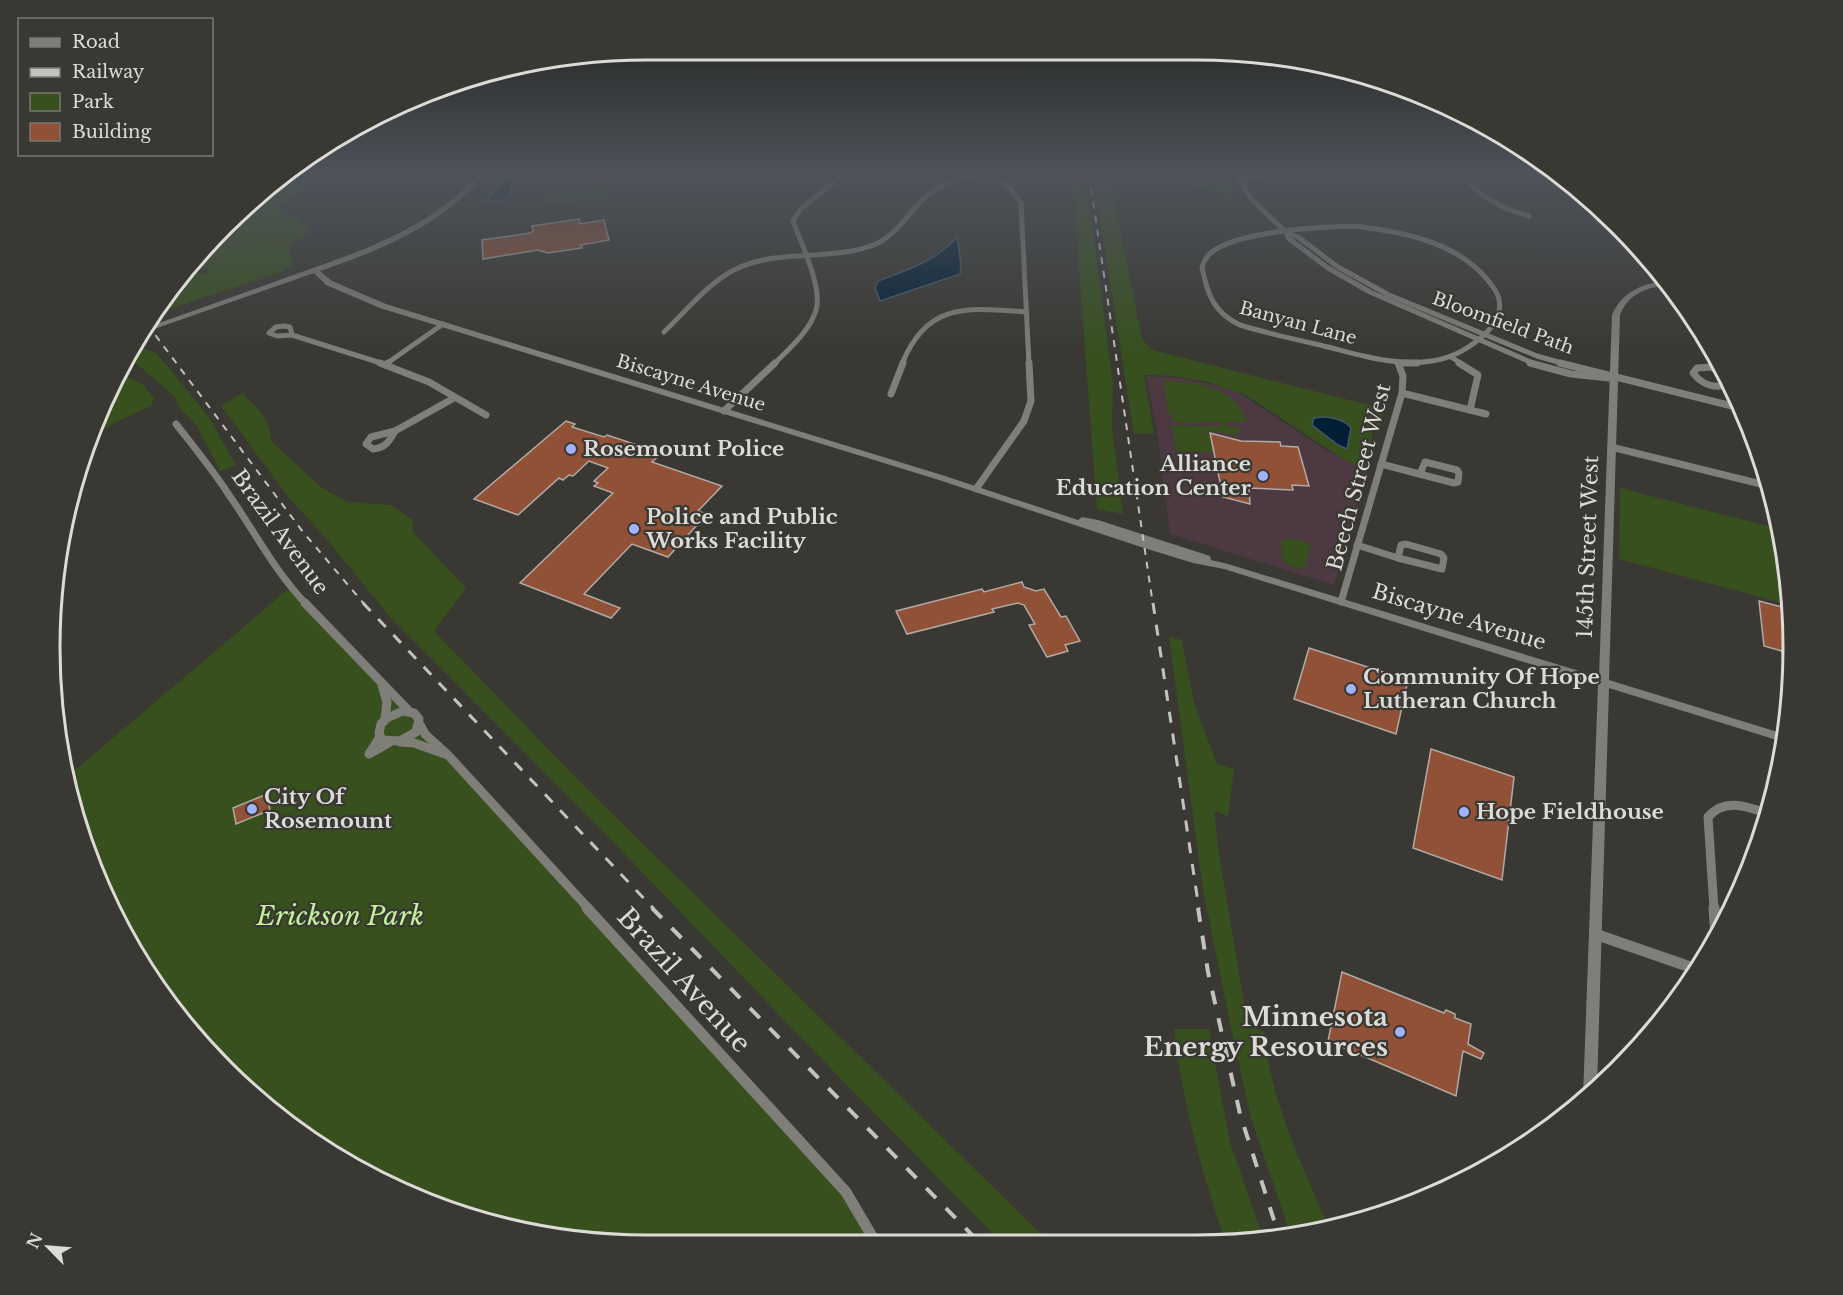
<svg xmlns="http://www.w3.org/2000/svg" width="1843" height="1295" viewBox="0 0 1843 1295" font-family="'Libre Baskerville',serif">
<rect width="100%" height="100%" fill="#393832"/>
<polygon fill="#4c3942" points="1146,376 1180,378 1223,387 1239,393 1322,448 1367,471 1334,585 1170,534 1156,425"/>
<g fill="#37501e">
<polygon points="1069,174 1085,174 1113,384 1112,428 1123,514 1097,509 1072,176"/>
<polygon points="1093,174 1225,174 1235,195 1184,185 1111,184 1142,339 1152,350 1385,409 1379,427 1372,433 1371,458 1368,461 1368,466 1357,466 1343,459 1246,395 1208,382 1175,376 1144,375 1154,433 1134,434"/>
<polygon points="284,178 309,186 277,207 283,214 296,218 311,232 296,240 288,249 294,264 279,273 157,313 177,283 194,273 208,273 209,269 191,263 198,253"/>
<polygon points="610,185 609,198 557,204 543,202 542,200"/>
<polygon points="142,348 156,353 172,372 208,416 236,465 220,471 199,430 193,421 180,409 175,397 138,365 125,359"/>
<polygon points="118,373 143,384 154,399 151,406 114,423 90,439 95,418"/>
<path d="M1164 381C1196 382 1237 387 1247 422L1181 423 1173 420 1168 411Z"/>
<path d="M242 393C259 410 269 416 271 441L321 487 347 502 391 505 413 520 412 531 466 588 434 631 584 786 1049 1242H1001L840 1078 595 823 390 617 324 536 289 498 221 406Z"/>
<polygon points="1221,424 1240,428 1237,436 1215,431 1192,432 1209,433 1213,452 1176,451 1172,425 1219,427"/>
<polygon points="1620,488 1779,529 1788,569 1790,605 1619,559"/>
<path d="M1287 539 1302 540 1311 545 1305 568C1284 569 1279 559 1282 540Z"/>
<polygon points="293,585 851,1196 877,1243 609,1244 493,1225 383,1184 284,1122 198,1042 111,912 81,839 67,777"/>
<path d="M1169 637 1182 640 1194 703 1217 764 1234 769 1228 816 1214 811 1219 855 1248 1026 1264 1032C1271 1101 1301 1164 1329 1227L1291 1236 1251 1118 1231 1028 1203 890Z"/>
<path d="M1174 1029H1209L1230 1143 1264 1240 1225 1241C1202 1172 1182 1102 1174 1029Z"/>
</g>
<g fill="#021f36" stroke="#435767" stroke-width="1.5">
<polygon points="509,174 521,174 512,186 508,199 486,202"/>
<path d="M958 236C957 249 963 261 960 274L880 301 875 288 878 281C909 269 935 262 958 236Z"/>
<path d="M1323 417C1333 418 1344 419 1351 428L1347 449 1338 445 1312 425 1314 418Z"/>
</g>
<g fill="#905137" stroke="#b1aaa7" stroke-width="1.5">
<polygon points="579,219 580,224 604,220 609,240 581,245 582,248 548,253 538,250 483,259 482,240 530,233 533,231 532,226"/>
<polygon points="566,421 575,424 572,427 604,437 607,435 662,453 652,462 722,486 698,511 707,514 668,557 632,544 584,594 620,608 611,618 520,583 613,493 594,486 598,483 594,481 608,468 589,461 573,476 569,475 563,480 559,478 518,515 474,499"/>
<polygon points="1210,433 1241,441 1280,442 1281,446 1298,447 1309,486 1292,485 1293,490 1249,488 1250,504 1223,497"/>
<polygon points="1022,582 1024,587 1036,591 1044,589 1061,617 1066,616 1080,641 1065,645 1068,651 1047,657 1029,625 1035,624 1024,605 1018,603 992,609 994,612 907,634 896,611 982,589 984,592"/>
<polygon points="1759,601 1790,609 1791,661 1783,658 1782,651 1764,646"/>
<polygon points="1309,648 1408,680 1396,734 1294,699"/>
<polygon points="1431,749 1514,777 1502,880 1413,848"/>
<polygon points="267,794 270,810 236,824 233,808"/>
<polygon points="1342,972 1444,1013 1446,1010 1455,1014 1455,1018 1471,1024 1468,1044 1484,1053 1481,1059 1463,1051 1456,1096 1328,1041"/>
</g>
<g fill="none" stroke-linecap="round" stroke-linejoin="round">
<g stroke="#7f7e78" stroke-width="5">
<polyline points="987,174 1010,188 1021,203 1029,364"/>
<polyline points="1237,174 1251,199 1287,233 1298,237 1338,267 1389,295 1537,356 1565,364"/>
<path d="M1461 174C1480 197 1500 208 1529 216"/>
<polyline points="1238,178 1287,179"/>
<path d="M1354 226C1405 232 1465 243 1495 290 1504 304 1499 319 1488 331 1473 346 1453 358 1432 361 1394 367 1357 354 1320 345 1293 339 1266 333 1240 325 1214 313 1207 294 1202 267 1204 261 1206 256 1212 252 1239 231 1319 227 1354 226Z"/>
<polyline points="1287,233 1288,238 1328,268 1370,292 1535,364"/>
<polygon points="284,326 290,327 292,335 277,336 269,333 276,327"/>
<path d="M664 332C686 311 709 282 736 269 779 248 832 262 876 244 900 233 912 206 933 191 948 180 967 178 985 174"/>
<polyline points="292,335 384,364"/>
<polyline points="1451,357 1462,364"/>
<polyline points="386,364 443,324"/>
<path d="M774 364C789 349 810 331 816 310 823 288 801 243 793 221L800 210 843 174"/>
<path d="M902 364C927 301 969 308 1027 312"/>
</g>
<g stroke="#7f7e78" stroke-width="7">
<polyline points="380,363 429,382 486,415"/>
<polyline points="1403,363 1417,363"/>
<polyline points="1459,363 1478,375 1470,410"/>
<polyline points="1530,363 1571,374 1609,378"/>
<polyline points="1560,363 1740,408"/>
<polyline points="385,365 388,363"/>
<path d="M1724 373 1711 367 1697 368 1693 373C1702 385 1715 389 1729 384"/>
<polyline points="1402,393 1486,414"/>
<polyline points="891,394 903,363"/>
<polyline points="724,411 775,363"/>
<path d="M176 424C194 447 213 470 229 495 255 532 275 572 307 605"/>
<path d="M395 431C390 441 385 448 373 449L366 444 371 437Z"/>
<polyline points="395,431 454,398"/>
<polyline points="1611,447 1769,486"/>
<polyline points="1381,464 1454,483 1458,482 1459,473 1457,470 1425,462 1420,474"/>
<polyline points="976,489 1024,421 1031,401 1029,363"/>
<polygon points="1406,544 1441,554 1444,558 1442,569 1398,558 1401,545"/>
<polyline points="1357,545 1398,558"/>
<polyline points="1341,602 1402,393 1403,376 1398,363"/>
</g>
<g stroke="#7f7e78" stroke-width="9">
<polyline points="305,603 409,711"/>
<polyline points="382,685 387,702 385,719"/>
<polygon points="403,711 414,713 419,719 416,732 400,741 382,740 379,733 381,724 387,718"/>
<polyline points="419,723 425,734 448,755 589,909"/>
<polyline points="380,737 369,754 390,742"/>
<polyline points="400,742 414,743 445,754"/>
<path d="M1714 909 1708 817C1725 797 1748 807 1769 814"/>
</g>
<g stroke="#7f7e78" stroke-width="11">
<polyline points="587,908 846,1192 876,1243"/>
<polyline points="1714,908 1716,937"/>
<polyline points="1595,934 1696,969"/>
</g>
<path fill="#7f7e78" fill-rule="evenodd" d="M479 174H485C443 225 381 250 320 271L332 281 386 304 945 476 1078 520 1082 517 1098 520 1210 556 1211 560 1228 564 1599 677 1612 315C1622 292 1641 284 1665 281L1668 285C1646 288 1629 293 1620 315L1609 680 1784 734 1783 742 1609 688 1597 1089 1584 1101 1583 1097 1598 685 1224 569 1193 563 1141 547 939 480 380 308 326 285 314 273 140 334 144 328C200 309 257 288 313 268 378 245 431 225 479 174Z"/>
<g stroke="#c3c2bf" stroke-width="2" stroke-dasharray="7 7" stroke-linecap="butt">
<polyline points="1089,174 1153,605"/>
<polyline points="147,324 303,532 365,605"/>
</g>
<g stroke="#c3c2bf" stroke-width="3" stroke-dasharray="11 11" stroke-linecap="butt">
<polyline points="363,603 654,909"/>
<polyline points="1153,603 1199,909"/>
</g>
<g stroke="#c3c2bf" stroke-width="4" stroke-dasharray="14 14" stroke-linecap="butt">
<polyline points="652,908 979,1242"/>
<polyline points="1198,908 1208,972 1240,1114 1280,1239"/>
</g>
</g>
<linearGradient id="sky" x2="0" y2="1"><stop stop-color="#1f1f1c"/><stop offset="0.49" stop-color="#4e535a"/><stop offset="1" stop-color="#4e535a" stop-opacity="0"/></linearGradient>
<rect width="1843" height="355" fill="url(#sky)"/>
<g fill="#a2b2fd" stroke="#393832" stroke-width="2">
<circle cx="571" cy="449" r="6"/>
<circle cx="1263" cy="476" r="6"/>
<circle cx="634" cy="529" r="6"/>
<circle cx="1351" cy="689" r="6"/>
<circle cx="252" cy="809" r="6"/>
<circle cx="1464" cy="812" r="6"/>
<circle cx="1400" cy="1032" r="6"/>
</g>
<g text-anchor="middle" stroke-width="4.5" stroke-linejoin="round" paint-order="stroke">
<g font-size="18" fill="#dcdbd8" stroke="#393832">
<text transform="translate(1298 323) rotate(15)" y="6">Banyan Lane</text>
<text transform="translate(1503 323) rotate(20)" y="6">Bloomfield Path</text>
<text transform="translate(691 383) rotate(17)" y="6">Biscayne Avenue</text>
</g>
<g font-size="21" font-weight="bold" fill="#dcdbd8" stroke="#393832" text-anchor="start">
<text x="583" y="456">Rosemount Police</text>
<text x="1251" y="471" text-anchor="end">Alliance<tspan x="1251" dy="24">Education Center</tspan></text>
<text x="646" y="524">Police and Public<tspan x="646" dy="24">Works Facility</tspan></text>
<text x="1363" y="684">Community Of Hope<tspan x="1363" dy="24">Lutheran Church</tspan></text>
<text x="264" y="804">City Of<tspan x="264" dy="24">Rosemount</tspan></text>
<text x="1476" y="819">Hope Fieldhouse</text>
</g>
<g font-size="21" fill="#dcdbd8" stroke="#393832">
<text transform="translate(1359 477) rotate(-75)" y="7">Beech Street West</text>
<text transform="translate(280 532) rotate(54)" y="7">Brazil Avenue</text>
<text transform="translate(1588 547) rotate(-88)" y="7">145th Street West</text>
<text transform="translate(1459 617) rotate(17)" y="7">Biscayne Avenue</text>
</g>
<g font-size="26" font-style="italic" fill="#c3f29a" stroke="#393832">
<text x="340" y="925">Erickson Park</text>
</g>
<g font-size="26" fill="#dcdbd8" stroke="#393832">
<text transform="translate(684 980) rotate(48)" y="9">Brazil Avenue</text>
</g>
<g font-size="26" font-weight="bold" fill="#dcdbd8" stroke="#393832" text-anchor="end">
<text x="1388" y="1026">Minnesota<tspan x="1388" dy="30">Energy Resources</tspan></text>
</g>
</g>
<path d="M0 0H1843V1295H0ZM647 60H1196A587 587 0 0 1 1783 647V648A587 587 0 0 1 1196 1235H647A587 587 0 0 1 60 648V647A587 587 0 0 1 647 60Z" fill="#393832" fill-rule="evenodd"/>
<path fill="none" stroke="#dcdbd8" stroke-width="3" d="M647 60H1196A587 587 0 0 1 1783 647V648A587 587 0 0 1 1196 1235H647A587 587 0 0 1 60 648V647A587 587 0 0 1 647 60Z"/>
<rect x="18" y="18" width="195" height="138" fill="#393832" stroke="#7a7974" stroke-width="1.5"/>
<rect x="30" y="38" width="30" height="9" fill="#7f7e78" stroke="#7a7974" stroke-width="1.5"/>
<text x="72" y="48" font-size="18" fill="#dcdbd8">Road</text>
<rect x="30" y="68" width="30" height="9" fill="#c3c2bf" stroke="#7a7974" stroke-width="1.5"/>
<text x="72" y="78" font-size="18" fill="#dcdbd8">Railway</text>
<rect x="30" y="93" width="30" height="18" fill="#37501e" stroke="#7a7974" stroke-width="1.5"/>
<text x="72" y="108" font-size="18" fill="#dcdbd8">Park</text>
<rect x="30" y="123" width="30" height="18" fill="#905137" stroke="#7a7974" stroke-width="1.5"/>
<text x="72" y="138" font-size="18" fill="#dcdbd8">Building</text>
<g transform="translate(48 1247) rotate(295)" stroke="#393832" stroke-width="4.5" paint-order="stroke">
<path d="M0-4.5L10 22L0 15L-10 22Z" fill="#dcdbd8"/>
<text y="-9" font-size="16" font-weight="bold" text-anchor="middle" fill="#dcdbd8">N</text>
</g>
</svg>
